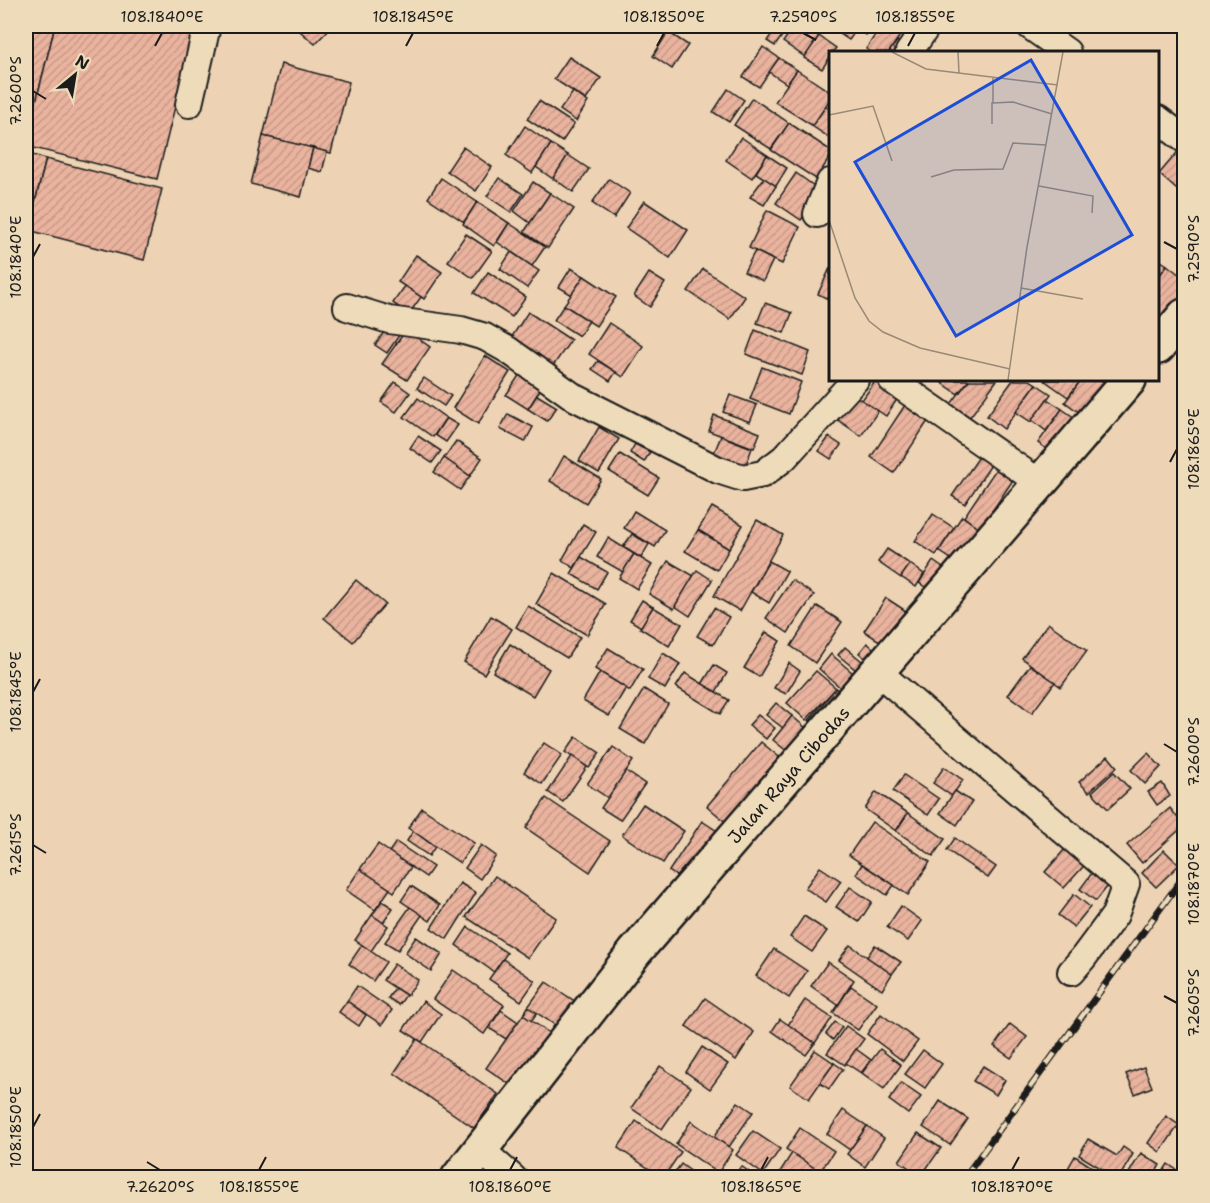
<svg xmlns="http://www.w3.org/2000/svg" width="1210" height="1203" viewBox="0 0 1210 1203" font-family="'Shantell Sans',sans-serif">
<defs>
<pattern id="building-hatch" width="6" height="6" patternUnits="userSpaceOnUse" patternTransform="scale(1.5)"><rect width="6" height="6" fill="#e9b39e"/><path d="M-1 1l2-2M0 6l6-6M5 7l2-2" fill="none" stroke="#c79988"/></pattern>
</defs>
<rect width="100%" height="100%" fill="#edd3b4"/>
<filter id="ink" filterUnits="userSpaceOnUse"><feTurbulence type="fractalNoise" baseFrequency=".0167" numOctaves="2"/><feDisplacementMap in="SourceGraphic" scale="12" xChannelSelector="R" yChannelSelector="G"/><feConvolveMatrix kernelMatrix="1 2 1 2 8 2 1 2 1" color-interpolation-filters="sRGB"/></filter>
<g filter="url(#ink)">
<g fill="url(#building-hatch)" stroke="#1c1c1c" stroke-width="1.5">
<polygon points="26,26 55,26 26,141"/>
<polygon points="55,26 195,26 157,179 26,146 26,141"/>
<polygon points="294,26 332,26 315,44"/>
<polygon points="777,26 785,32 775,46 767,41"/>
<polygon points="794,26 803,26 819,36 805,57 783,42"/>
<polygon points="828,26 851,26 857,29 849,40"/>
<polygon points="851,26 872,26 866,35"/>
<polygon points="881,26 888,26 901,34 889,52 871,52 866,49"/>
<polygon points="668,32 688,45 672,69 653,56"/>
<polygon points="819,36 836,48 833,52 830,52 830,57 822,69 804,58"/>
<polygon points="897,41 906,46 902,52 889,52"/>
<polygon points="763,47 779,58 759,87 743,77"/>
<polygon points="569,57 601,78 586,100 554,79"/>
<polygon points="779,58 797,70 787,84 769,72"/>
<polygon points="281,64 349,82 331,153 263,136"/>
<polygon points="797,70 830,92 830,99 813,126 775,102"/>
<polygon points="728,89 744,100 729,122 713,112"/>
<polygon points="573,92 588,102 576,121 560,110"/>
<polygon points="752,98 789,123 771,149 734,125"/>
<polygon points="539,101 574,124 562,142 527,119"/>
<polygon points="826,106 830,109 830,138 812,126"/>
<polygon points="789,123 830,150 830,157 816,179 771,150"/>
<polygon points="525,126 551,144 532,173 506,155"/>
<polygon points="263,136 313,148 301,197 251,184"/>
<polygon points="741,137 767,155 752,178 726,160"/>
<polygon points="551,144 568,155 553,179 536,167"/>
<polygon points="463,147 492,167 476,191 447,171"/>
<polygon points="313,148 327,152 322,172 308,168"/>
<polygon points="1181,148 1184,151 1184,196 1159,174"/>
<polygon points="26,153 46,159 27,233 26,233"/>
<polygon points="568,155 589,169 573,192 553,178"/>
<polygon points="767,155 787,168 776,186 756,173"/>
<polygon points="46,159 162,189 144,260 28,230"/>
<polygon points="796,173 821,191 801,220 776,203"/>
<polygon points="441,178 477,202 464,222 428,198"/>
<polygon points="499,178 523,194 511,212 487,196"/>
<polygon points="764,178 776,186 764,205 750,197"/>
<polygon points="609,179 630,193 614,218 592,203"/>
<polygon points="533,182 550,193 530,223 514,211"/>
<polygon points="550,193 574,209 548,248 524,232"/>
<polygon points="644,201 688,230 670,258 626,228"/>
<polygon points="477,202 509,223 494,246 463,224"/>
<polygon points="767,210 800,227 782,264 749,248"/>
<polygon points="509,223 545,247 532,266 497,242"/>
<polygon points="466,234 492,251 473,278 448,261"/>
<polygon points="755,251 773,260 763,281 744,272"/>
<polygon points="511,252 539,271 527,288 500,269"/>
<polygon points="416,255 442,272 424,299 398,282"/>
<polygon points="1158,259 1167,265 1158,278"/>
<polygon points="1167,265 1184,278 1184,292 1162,324 1158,321 1158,278"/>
<polygon points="571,268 584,276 572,295 559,287"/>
<polygon points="830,268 830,300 818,294"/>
<polygon points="703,269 745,297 730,319 688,291"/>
<polygon points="488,272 526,297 512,317 474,293"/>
<polygon points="649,273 665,283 650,307 634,296"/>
<polygon points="584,276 616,297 596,326 564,305"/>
<polygon points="405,286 421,297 409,314 393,303"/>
<polygon points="765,303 792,313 784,333 757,323"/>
<polygon points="564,305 589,321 579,336 554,320"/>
<polygon points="528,312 571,340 553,366 511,338"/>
<polygon points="609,323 643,346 623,377 589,354"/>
<polygon points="388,326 400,334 387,353 375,345"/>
<polygon points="406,330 430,347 407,380 382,364"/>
<polygon points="755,330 810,352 802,375 746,354"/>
<polygon points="485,356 510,372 478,424 453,408"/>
<polygon points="598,361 616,372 610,381 592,369"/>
<polygon points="762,367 801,382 789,414 750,399"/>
<polygon points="520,374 541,388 528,409 506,395"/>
<polygon points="424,378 451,396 444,406 417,388"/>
<polygon points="876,380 878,380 900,395 886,416 862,400"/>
<polygon points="942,380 969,380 958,394 941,382"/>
<polygon points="969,380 997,380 970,417 951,404"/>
<polygon points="1013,380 1030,380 1036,384 1004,429 987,416"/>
<polygon points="1044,380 1081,380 1068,397"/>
<polygon points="1081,380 1101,380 1107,383 1084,416 1065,402"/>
<polygon points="395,382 410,393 396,412 381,402"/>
<polygon points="1036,384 1051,394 1031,422 1016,412"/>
<polygon points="537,395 557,407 547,421 528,409"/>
<polygon points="730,395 757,405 750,422 723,412"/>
<polygon points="854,395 878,411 861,436 838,420"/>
<polygon points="418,398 446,418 433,437 404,417"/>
<polygon points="1047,399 1062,409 1046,431 1032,420"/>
<polygon points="905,405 928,421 894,473 871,457"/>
<polygon points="1062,409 1075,418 1051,452 1038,443"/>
<polygon points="508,414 533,427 525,442 500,429"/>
<polygon points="714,415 760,433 754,448 709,431"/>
<polygon points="446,418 458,425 446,442 435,435"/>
<polygon points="599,427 619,439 599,473 579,461"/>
<polygon points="418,436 441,451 432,463 410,448"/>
<polygon points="721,436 752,448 744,470 712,458"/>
<polygon points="829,437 841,445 831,459 819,451"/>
<polygon points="456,441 482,458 470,476 444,458"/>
<polygon points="635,444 650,452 644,462 630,453"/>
<polygon points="983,451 995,459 965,504 952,496"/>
<polygon points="620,454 659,478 648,495 609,471"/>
<polygon points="564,456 601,479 586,503 550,481"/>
<polygon points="444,458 470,476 460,490 434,472"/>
<polygon points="996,469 1013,480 980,529 964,517"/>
<polygon points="712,507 743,525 729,549 698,530"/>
<polygon points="634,511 665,530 655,547 624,528"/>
<polygon points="933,514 954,528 936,555 915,541"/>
<polygon points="962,516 980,529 957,563 939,551"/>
<polygon points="757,520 783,535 740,611 714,596"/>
<polygon points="583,524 596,532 574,568 562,560"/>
<polygon points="698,530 729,549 717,570 685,551"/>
<polygon points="632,534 649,544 641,558 623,547"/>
<polygon points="608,538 634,554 623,572 597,557"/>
<polygon points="887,549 910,564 901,578 878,562"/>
<polygon points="634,554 652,565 637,589 619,578"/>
<polygon points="581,557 607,572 597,589 571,574"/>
<polygon points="668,561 694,576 674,609 649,594"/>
<polygon points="769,561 787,571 769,603 751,592"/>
<polygon points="933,561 950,573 936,594 919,583"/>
<polygon points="910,564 924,574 916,587 901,577"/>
<polygon points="697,570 712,580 690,616 675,606"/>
<polygon points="554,573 606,604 587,635 536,604"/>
<polygon points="356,580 385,604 353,642 324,618"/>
<polygon points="792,580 814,595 788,633 766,618"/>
<polygon points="886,598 906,611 884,644 864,631"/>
<polygon points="642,600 653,607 641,627 630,620"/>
<polygon points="528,606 580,637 567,658 516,627"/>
<polygon points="817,606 842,622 815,663 791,646"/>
<polygon points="653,607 682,624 669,646 640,628"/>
<polygon points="714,608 729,617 713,645 697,636"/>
<polygon points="491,616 512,629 484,674 464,662"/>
<polygon points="1048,623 1087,651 1061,687 1022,658"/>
<polygon points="766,632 780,641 759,677 744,668"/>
<polygon points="867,643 884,657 876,667 859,653"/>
<polygon points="510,644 549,669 533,696 493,672"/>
<polygon points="845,647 869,667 862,675 838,655"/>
<polygon points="608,648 643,669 630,691 595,669"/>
<polygon points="663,653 680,664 665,689 648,679"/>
<polygon points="831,654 861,680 849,695 819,669"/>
<polygon points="789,663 800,671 786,694 774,688"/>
<polygon points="714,665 727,673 716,692 702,684"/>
<polygon points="1030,665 1055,682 1032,713 1008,695"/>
<polygon points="816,671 836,688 806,720 787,703"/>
<polygon points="600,672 626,688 609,716 583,701"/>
<polygon points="685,673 729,700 720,714 676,687"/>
<polygon points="836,688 848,699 821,731 809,720"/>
<polygon points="644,689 668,704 645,744 620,729"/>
<polygon points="776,703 792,716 783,728 766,715"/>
<polygon points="758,715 775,728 766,739 749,725"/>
<polygon points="792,716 813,734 794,757 773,740"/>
<polygon points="576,737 600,753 589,768 565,752"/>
<polygon points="761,742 784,761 730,826 707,806"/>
<polygon points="544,743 562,755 542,784 524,772"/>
<polygon points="613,747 633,761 608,798 587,784"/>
<polygon points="1148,753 1161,767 1145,784 1131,770"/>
<polygon points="572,756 587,767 563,802 548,792"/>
<polygon points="1108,756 1117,767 1089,792 1079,782"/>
<polygon points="944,767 963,780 952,796 933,783"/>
<polygon points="626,771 645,784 620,820 601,808"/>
<polygon points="1114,772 1130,789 1108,809 1092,792"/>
<polygon points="904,775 939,799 928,815 893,791"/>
<polygon points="1162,783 1170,796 1157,805 1148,792"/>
<polygon points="955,791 972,802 957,825 940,813"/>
<polygon points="876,792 908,813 896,831 865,809"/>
<polygon points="546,798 610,841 590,872 526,828"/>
<polygon points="643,804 684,831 663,863 622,835"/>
<polygon points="422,808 474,843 460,863 408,828"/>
<polygon points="1170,808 1184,826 1142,863 1127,845"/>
<polygon points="908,813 945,839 933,856 896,831"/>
<polygon points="702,821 720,833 686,883 669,871"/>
<polygon points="872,822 930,862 908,895 849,855"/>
<polygon points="413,831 435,847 429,856 407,841"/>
<polygon points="955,838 996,867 988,878 947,850"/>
<polygon points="396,842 433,867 426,877 389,852"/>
<polygon points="1071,842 1090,859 1064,888 1045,872"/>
<polygon points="378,844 411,867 394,892 360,869"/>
<polygon points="481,845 496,856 480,879 465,868"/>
<polygon points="1164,850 1179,865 1156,887 1142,873"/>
<polygon points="862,864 894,885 887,895 856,874"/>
<polygon points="1098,865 1114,878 1096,901 1080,889"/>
<polygon points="820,867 841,881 826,902 805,888"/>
<polygon points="360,869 390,889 375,910 346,890"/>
<polygon points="495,876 556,918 528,958 466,917"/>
<polygon points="460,883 476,893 447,939 431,928"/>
<polygon points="411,886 440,905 430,921 401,901"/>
<polygon points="850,887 872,902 859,922 836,907"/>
<polygon points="1074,894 1090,907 1074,927 1058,915"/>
<polygon points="382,901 393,908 383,923 372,915"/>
<polygon points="901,906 922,921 908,941 887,927"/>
<polygon points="410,907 422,915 398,950 385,942"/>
<polygon points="372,915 388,926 371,951 355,940"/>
<polygon points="804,916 827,931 812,952 790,937"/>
<polygon points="468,927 507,953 494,972 456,945"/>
<polygon points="416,937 442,954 431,971 405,953"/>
<polygon points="362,945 386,962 373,981 349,964"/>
<polygon points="850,945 892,974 882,990 839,960"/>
<polygon points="875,945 901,962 892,974 867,957"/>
<polygon points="774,949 807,971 789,998 756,976"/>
<polygon points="503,959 535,981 521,1001 489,979"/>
<polygon points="828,962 854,980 838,1005 811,986"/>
<polygon points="394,964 418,980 407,996 383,980"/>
<polygon points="453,970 504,1005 484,1034 433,999"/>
<polygon points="546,982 576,1002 558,1027 528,1007"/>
<polygon points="357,986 392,1010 382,1025 347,1001"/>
<polygon points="851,986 877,1004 858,1030 833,1013"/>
<polygon points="395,988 406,995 399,1005 388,998"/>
<polygon points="705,998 754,1032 736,1060 686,1026"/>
<polygon points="805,1000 832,1018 815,1043 788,1025"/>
<polygon points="347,1001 366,1015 359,1026 339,1012"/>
<polygon points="423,1001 441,1014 422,1042 403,1030"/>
<polygon points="528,1007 537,1013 531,1021 523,1015"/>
<polygon points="501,1010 518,1022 506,1039 489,1028"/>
<polygon points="881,1014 918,1041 903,1061 867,1034"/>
<polygon points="523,1015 555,1037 518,1090 486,1068"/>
<polygon points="780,1019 815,1043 806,1055 772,1031"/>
<polygon points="835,1022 842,1027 833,1040 826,1034"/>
<polygon points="1010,1024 1027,1037 1011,1058 994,1046"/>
<polygon points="846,1026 864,1039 845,1065 827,1053"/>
<polygon points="417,1039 498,1094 474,1128 394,1073"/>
<polygon points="702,1047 728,1064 710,1089 686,1072"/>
<polygon points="856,1049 871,1060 861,1073 846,1063"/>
<polygon points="880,1049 901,1065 884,1089 862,1073"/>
<polygon points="815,1050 834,1063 809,1099 790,1086"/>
<polygon points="923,1050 942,1064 925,1088 905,1074"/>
<polygon points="834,1063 843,1069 829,1089 820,1083"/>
<polygon points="660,1066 691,1087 662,1129 631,1108"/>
<polygon points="983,1066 1005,1080 996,1095 973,1081"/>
<polygon points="1144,1067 1152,1087 1135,1094 1126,1074"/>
<polygon points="901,1083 921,1097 908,1114 889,1100"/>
<polygon points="940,1101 968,1119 950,1145 923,1127"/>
<polygon points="738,1102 753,1112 729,1147 714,1137"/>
<polygon points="843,1110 867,1126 850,1150 827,1134"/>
<polygon points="1166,1116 1179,1125 1160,1152 1148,1143"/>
<polygon points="636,1121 681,1152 663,1178 618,1148"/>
<polygon points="691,1121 733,1150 718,1173 676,1144"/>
<polygon points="867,1126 884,1138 865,1167 847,1154"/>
<polygon points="800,1128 834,1151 820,1172 786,1149"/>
<polygon points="753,1131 780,1149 763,1174 736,1155"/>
<polygon points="918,1133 941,1148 921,1176 899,1161"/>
<polygon points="1088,1139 1117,1156 1123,1147 1133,1154 1119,1178 1117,1178 1079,1155"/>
<polygon points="792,1153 816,1169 811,1178 776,1178"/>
<polygon points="1141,1153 1160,1165 1152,1178 1126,1178"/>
<polygon points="1075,1156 1098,1171 1093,1178 1063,1177"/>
<polygon points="681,1164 700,1178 671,1178"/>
<polygon points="1168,1164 1184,1175 1184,1178 1159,1178"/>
<polygon points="741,1166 756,1177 756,1178 733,1178"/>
</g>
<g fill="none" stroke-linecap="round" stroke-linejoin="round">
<g stroke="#1c1c1c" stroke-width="30">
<g id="minor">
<polyline points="1030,26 1067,52"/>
<polyline points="909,52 927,26"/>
<polyline points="189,104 207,26"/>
<polyline points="1158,119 1184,139"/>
<polyline points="817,214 830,182"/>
<polyline points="347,307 389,320 461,330 485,337 508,350 574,397 718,470 743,478 763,474 784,458 855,380"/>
<polyline points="892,380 1040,483"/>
<polyline points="878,672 1126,884 1115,915 1083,958 1071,972"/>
<polyline points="480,1149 513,1178"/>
</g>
</g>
<g stroke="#1c1c1c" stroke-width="38">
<g id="highway">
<polyline points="1158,347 1184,316"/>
<polyline points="458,1178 635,952 1129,380"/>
</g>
</g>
<use href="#minor" stroke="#eedbb9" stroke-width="26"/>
<use href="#highway" stroke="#eedbb9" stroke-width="33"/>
<g stroke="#1c1c1c" stroke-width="7">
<polyline id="rail" points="964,1178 1184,876"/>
</g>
<use href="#rail" stroke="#eedbb9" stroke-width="4.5" stroke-dasharray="14" stroke-linecap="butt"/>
</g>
</g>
<path fill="none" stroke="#1c1c1c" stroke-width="2" d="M803 33 816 40M155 46 162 33M406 46 413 33M657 46 664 33M908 46 915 33M33 91 46 99M1164 242 1177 249M33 257 40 244M1170 462 1177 449M33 692 40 679M1164 744 1177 752M33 845 46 853M1170 897 1177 884M1164 996 1177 1003M33 1127 40 1114M147 1162 160 1170M259 1170 266 1157M510 1170 517 1157M761 1170 768 1157M1012 1170 1019 1157"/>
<g text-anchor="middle" stroke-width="5" stroke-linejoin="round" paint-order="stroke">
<g font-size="18" fill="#1c1c1c" stroke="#eedbb9">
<text transform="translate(789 775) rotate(-49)" y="6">Jalan Raya Cibodas</text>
</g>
</g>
<g transform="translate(829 51)">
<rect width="330" height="330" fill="#edd3b4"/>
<path fill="none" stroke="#998a77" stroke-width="1.5" d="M63 1 97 18 229 34M129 1 130 22M164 26V52L184 51 223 63M163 51V73M0 64 44 55 63 110M102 126 125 119 174 118 184 92 217 94M210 135 264 145 263 162M0 169 26 247 40 270 54 281 91 297 181 318M192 237 254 248M179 329 198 196 234 1"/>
<path fill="#1d4ed8" fill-opacity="0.15" stroke="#1d4ed8" stroke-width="3" d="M202 9 303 184 127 285 26 111Z"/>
<rect width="330" height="330" fill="none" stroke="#1c1c1c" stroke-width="3"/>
</g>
<rect width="1210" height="1203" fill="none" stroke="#eedbb9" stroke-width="66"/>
<g transform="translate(75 75) rotate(30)" stroke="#eedbb9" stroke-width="4.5" paint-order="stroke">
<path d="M0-4.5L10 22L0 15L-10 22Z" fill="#1c1c1c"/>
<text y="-9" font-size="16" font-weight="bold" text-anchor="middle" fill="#1c1c1c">N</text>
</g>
<rect x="33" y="33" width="1144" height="1137" fill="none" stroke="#1c1c1c" stroke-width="2"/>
<g font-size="15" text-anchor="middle" fill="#1c1c1c">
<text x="162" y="22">108.1840°E</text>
<text x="413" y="22">108.1845°E</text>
<text x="664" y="22">108.1850°E</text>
<text x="803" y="22">7.2590°S</text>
<text x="915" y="22">108.1855°E</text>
<text transform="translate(16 91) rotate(-90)" y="5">7.2600°S</text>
<text transform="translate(1194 249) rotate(-90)" y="5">7.2590°S</text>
<text transform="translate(16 257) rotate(-90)" y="5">108.1840°E</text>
<text transform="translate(1194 449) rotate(-90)" y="5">108.1865°E</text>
<text transform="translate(16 692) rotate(-90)" y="5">108.1845°E</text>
<text transform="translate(1194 752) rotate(-90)" y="5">7.2600°S</text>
<text transform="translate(16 845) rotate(-90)" y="5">7.2615°S</text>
<text transform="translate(1194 884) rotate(-90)" y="5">108.1870°E</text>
<text transform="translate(1194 1003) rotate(-90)" y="5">7.2605°S</text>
<text transform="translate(16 1127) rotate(-90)" y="5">108.1850°E</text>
<text x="160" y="1192">7.2620°S</text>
<text x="259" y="1192">108.1855°E</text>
<text x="510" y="1192">108.1860°E</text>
<text x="761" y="1192">108.1865°E</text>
<text x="1012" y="1192">108.1870°E</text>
</g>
</svg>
